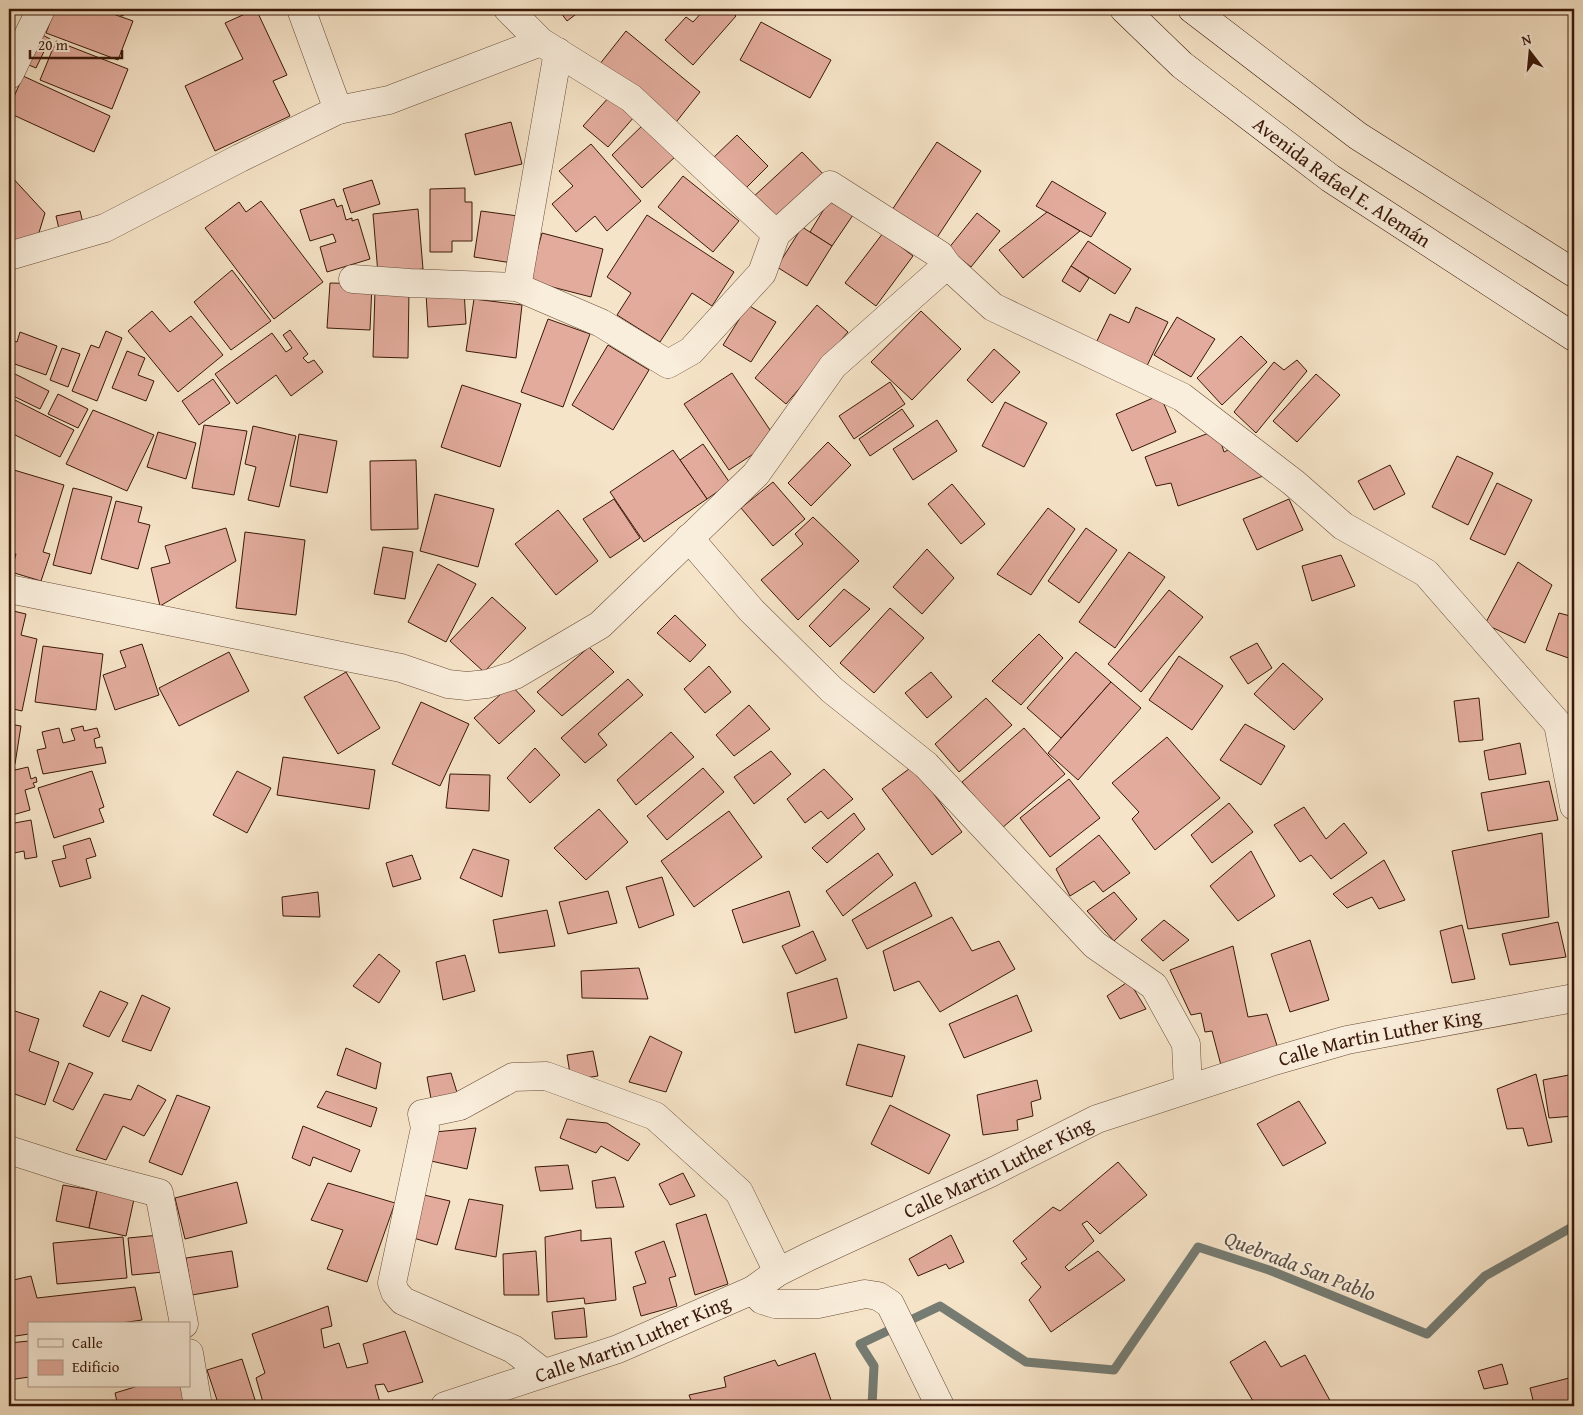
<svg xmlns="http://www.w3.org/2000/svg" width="1583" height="1415" viewBox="0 0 1583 1415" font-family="'Gentium Book Plus',serif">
<rect width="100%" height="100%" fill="#f6e4c8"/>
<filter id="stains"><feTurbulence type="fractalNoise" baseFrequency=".004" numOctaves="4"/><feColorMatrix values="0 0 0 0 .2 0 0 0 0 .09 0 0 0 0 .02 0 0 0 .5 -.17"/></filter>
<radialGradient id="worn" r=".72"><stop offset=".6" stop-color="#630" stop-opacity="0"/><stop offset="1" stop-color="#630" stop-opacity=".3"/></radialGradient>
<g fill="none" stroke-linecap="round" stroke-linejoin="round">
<polyline stroke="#767c73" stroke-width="9" points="872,1406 874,1366 860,1344 940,1306 1026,1362 1114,1370 1198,1247 1269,1270 1427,1334 1485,1276 1574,1226"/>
</g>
<g fill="#e2ab9c" stroke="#3a1808">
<polygon points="55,9 99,9 133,21 118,60 46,33"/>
<polygon points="104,9 126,9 123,16"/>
<polygon points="256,9 287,75 273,81 290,116 215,151 185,86 243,59 225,23"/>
<polygon points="558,9 583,9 567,21"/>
<polygon points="705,9 728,9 736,16 693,65 665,40 686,17 693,22"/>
<polygon points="761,22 831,60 810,98 740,60"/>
<polygon points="626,31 700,92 673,126 599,65"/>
<polygon points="39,33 50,39 36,68 24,63"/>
<polygon points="56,41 128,69 112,109 40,80"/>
<polygon points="23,76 110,116 94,152 9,113 9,108"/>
<polygon points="610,96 634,117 608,147 583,126"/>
<polygon points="511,122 522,164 475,175 465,134"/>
<polygon points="646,122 677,155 642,188 612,155"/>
<polygon points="737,135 768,166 743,191 711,160"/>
<polygon points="937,142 981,171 936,239 892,210"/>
<polygon points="591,144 641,201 607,231 595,216 576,232 552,204 573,186 559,171"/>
<polygon points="802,152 827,178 776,225 751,199"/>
<polygon points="9,174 45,213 37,239 9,249"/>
<polygon points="683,176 739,221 713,252 658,207"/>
<polygon points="372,180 380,204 351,213 343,189"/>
<polygon points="1052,181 1106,213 1091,237 1036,206"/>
<polygon points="465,188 465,202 472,202 472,241 452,241 452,252 430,252 430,189"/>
<polygon points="334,199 337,207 342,205 346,220 352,218 352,221 358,219 370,259 327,272 320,247 336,242 333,234 310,241 300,210"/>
<polygon points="261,201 323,282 274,319 205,228 239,202 246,212"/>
<polygon points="829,201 853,215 832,246 810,232"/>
<polygon points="418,209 423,269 378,274 373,214"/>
<polygon points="80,211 83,223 59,229 56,216"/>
<polygon points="481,211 518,216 512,263 474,257"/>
<polygon points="1047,212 1080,231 1023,278 999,250"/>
<polygon points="977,213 1000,231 971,267 948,249"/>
<polygon points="647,215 734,272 712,306 692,293 660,342 617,315 631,293 607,277"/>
<polygon points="802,227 832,246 807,286 777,267"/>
<polygon points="542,233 603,249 591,297 529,281"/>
<polygon points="883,233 913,256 876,306 845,283"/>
<polygon points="1088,241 1131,269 1115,294 1071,266"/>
<polygon points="1071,266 1089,278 1080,292 1062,281"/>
<polygon points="232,270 271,321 231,350 194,302"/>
<polygon points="330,283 372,284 370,330 327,328"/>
<polygon points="375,290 409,290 408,358 373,357"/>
<polygon points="464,290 466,324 428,327 426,293"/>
<polygon points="474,299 522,305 516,358 466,351"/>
<polygon points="748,305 776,322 751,362 723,345"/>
<polygon points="817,305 848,332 786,404 755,378"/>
<polygon points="1136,307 1168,322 1144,372 1093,349 1110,314 1129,323"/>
<polygon points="152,311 170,332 191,316 223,355 178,392 128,331"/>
<polygon points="921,311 961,349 912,400 871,362"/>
<polygon points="1177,317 1215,339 1191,377 1154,355"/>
<polygon points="548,319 590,334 563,407 521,392"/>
<polygon points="290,330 308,354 303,358 308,363 314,360 323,372 291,396 276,375 237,404 215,374 272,333 286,352 292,348 283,335"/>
<polygon points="106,331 122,338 97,401 72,391 91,345 99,348"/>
<polygon points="20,332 57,346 46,375 9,362 9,339 17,342"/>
<polygon points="1241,336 1267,362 1222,405 1197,378"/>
<polygon points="608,345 649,370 613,430 572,405"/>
<polygon points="62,348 80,354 68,387 50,380"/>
<polygon points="994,349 1020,372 992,403 967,380"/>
<polygon points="127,351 145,358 138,375 154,381 146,401 112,388"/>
<polygon points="1297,360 1307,371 1256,433 1234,412 1274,362 1284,370"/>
<polygon points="9,371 49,391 40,409 9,394"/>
<polygon points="732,373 776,439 729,470 684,404"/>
<polygon points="1316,374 1340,395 1297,442 1273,421"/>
<polygon points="213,379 230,403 199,425 182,401"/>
<polygon points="890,382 905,404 854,439 839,416"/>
<polygon points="462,385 521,404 500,467 441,447"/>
<polygon points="58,394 88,409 78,428 48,414"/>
<polygon points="1160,395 1176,432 1132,451 1116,414"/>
<polygon points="9,397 74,430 60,457 9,432"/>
<polygon points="1005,402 1047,423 1024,467 982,446"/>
<polygon points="902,409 914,426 870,456 859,439"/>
<polygon points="93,410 154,435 127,491 66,464"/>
<polygon points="937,420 957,451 913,480 893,449"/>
<polygon points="204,425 247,431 234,495 192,488"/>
<polygon points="253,426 296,436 279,507 248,500 256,467 245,464"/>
<polygon points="1217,430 1224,452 1234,447 1269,474 1178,506 1171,483 1156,486 1145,457"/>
<polygon points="158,432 196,443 186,479 147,467"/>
<polygon points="299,434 337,441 327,493 290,486"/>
<polygon points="828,442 851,465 811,506 788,483"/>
<polygon points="703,444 730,483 707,499 680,460"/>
<polygon points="673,450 707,499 644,542 610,492"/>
<polygon points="1457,456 1493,473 1468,525 1432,507"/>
<polygon points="416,460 418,529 371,530 370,461"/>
<polygon points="1390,465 1405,494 1374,510 1358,481"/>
<polygon points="14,470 64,485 43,552 50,554 41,581 11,572 16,554 9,552 9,486"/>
<polygon points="773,482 805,519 773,546 741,508"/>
<polygon points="1497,483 1532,500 1505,555 1470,539"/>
<polygon points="952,484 985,524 961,544 928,504"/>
<polygon points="73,488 112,497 91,574 53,565"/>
<polygon points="435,494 494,509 478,567 420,551"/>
<polygon points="614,499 640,538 610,558 583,519"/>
<polygon points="1289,499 1303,530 1257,550 1243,519"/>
<polygon points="116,501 142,507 138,522 150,525 138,569 101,559"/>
<polygon points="1048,508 1075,529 1031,595 997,574"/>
<polygon points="558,510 598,561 556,595 515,544"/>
<polygon points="813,517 859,561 798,620 761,580 803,544 795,534"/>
<polygon points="226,528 236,561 160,606 151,568 170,563 165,546"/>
<polygon points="1086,528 1117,550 1079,603 1048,581"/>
<polygon points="245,532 305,540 296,615 236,608"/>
<polygon points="383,547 413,552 405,599 374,594"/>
<polygon points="927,549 954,578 922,614 893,587"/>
<polygon points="1129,552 1165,577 1115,648 1079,622"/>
<polygon points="1341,555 1355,586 1312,601 1302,566"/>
<polygon points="1518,562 1552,585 1525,643 1485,624"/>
<polygon points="438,564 476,584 446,642 408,622"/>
<polygon points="844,589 870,609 830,647 809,626"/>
<polygon points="1169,590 1203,617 1141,692 1108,664"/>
<polygon points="492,597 526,628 484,672 450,641"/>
<polygon points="890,608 924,638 874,693 840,663"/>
<polygon points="9,610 26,614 21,635 37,639 22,711 9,708"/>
<polygon points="1559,613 1574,617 1574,660 1546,650"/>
<polygon points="675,615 706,645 690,662 657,633"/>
<polygon points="1039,634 1063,658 1021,705 992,681"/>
<polygon points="1257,643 1272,668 1248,684 1230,657"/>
<polygon points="142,644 159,695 115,710 103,675 126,667 120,651"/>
<polygon points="43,646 103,654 96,710 35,702"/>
<polygon points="589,647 614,672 562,716 537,692"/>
<polygon points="229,652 249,691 179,726 159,688"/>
<polygon points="1076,652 1111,682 1061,738 1027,708"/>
<polygon points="1179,656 1223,686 1192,730 1149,700"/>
<polygon points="1283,663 1323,699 1294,730 1254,694"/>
<polygon points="709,666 731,692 705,713 684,689"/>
<polygon points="346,672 380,728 338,754 304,697"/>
<polygon points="931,672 952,697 927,718 905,693"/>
<polygon points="628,679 643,695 598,734 607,745 585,763 561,738"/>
<polygon points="1111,682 1141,708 1078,780 1048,753"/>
<polygon points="511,685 535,711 499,744 474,718"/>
<polygon points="986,698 1012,725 959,772 935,744"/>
<polygon points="1479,698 1483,740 1459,742 1454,701"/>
<polygon points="421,702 469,724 440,786 392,764"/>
<polygon points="749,705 770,729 734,756 716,735"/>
<polygon points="9,724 21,726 15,764 9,763"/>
<polygon points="1245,724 1285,746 1261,785 1220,760"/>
<polygon points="83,726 84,731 97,728 100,737 94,739 96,748 102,747 106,763 43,774 37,750 46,748 42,732 59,728 63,743 75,740 71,729"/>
<polygon points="1024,728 1065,774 1002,828 962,782"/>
<polygon points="671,732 694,757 636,805 617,780"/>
<polygon points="1167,737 1220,798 1155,850 1132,819 1139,812 1112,783"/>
<polygon points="1520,743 1526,774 1489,780 1484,751"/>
<polygon points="535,748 560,775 530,803 507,778"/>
<polygon points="771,751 791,774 754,804 734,777"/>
<polygon points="283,757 375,770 369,809 277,795"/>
<polygon points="14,766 15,770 28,767 31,779 36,777 37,782 33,783 35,787 25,790 30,810 9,816 9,767"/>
<polygon points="913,766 962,832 932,855 882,789"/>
<polygon points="703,768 724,792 667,840 647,816"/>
<polygon points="824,769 853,799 828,819 821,811 805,823 787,799"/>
<polygon points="92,771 104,807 99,809 104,822 54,838 38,788"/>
<polygon points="237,771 271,788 247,833 213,815"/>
<polygon points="450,774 490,775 489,811 446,808"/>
<polygon points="1069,779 1100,818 1050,857 1020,818"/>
<polygon points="1549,781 1558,820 1488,831 1481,793"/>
<polygon points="1229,803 1253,832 1212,863 1191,835"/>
<polygon points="1304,807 1326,839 1344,823 1367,853 1331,879 1311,855 1300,862 1274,825"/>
<polygon points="599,809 628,842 586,880 554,848"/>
<polygon points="729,811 762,857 694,907 661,861"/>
<polygon points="854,813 865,829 827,863 812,848"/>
<polygon points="31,820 37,857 25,859 24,851 9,854 9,824"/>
<polygon points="1542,833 1549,917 1468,929 1452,851"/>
<polygon points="1099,835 1130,873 1103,892 1094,881 1070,896 1056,869"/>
<polygon points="90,838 96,856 86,859 91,878 60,887 52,861 66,858 63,846"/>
<polygon points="473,849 509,860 502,897 460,878"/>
<polygon points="1251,851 1275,896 1238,921 1210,886"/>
<polygon points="878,853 893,875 843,916 826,891"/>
<polygon points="412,855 421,879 393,887 386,863"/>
<polygon points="1384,860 1405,900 1379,909 1372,897 1347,908 1333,894"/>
<polygon points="662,877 674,915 639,928 626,887"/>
<polygon points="915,882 932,916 867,949 852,920"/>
<polygon points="608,891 617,923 568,934 559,902"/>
<polygon points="789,891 800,926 743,943 732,910"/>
<polygon points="318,892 320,917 283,916 282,897"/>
<polygon points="1114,892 1137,919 1114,941 1087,911"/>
<polygon points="547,910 555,946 499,953 493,920"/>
<polygon points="952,917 972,951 999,941 1015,969 940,1012 919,981 894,991 883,951"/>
<polygon points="1164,920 1189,940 1163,961 1141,940"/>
<polygon points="1558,922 1566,957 1510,965 1502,934"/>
<polygon points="1462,925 1475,979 1452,983 1440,931"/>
<polygon points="813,931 826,960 796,974 782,946"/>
<polygon points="1310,940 1329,1000 1290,1012 1271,954"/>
<polygon points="1233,946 1248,1017 1267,1014 1280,1055 1223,1073 1212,1031 1205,1032 1201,1013 1191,1015 1170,970"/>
<polygon points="379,954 400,971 379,1003 353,986"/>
<polygon points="465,955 475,991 443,1000 436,962"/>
<polygon points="639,968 648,999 582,998 581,971"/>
<polygon points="837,978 847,1018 795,1033 787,993"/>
<polygon points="1129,981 1146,1009 1120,1019 1107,996"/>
<polygon points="100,991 128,1003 109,1037 83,1026"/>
<polygon points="142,995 170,1008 151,1051 122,1041"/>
<polygon points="1017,995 1032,1031 964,1058 949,1024"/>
<polygon points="9,1009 39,1019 29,1051 59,1062 45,1105 12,1093 9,1099"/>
<polygon points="650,1036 682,1052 666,1092 629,1082"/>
<polygon points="858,1044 905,1056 892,1097 846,1085"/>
<polygon points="346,1048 381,1063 376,1089 337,1075"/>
<polygon points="593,1051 598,1076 571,1080 567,1055"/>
<polygon points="69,1063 93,1073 73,1110 53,1101"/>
<polygon points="451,1073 459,1099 432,1104 427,1077"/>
<polygon points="1536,1074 1552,1142 1528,1146 1523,1128 1507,1129 1497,1089"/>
<polygon points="1574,1074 1574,1116 1549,1118 1543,1080"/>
<polygon points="1037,1080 1041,1099 1031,1102 1033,1116 1017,1120 1018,1130 983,1135 977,1095"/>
<polygon points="138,1085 166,1100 144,1136 123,1126 106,1160 76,1150 104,1094 131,1100"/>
<polygon points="326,1091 377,1108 371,1127 317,1107"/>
<polygon points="177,1095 210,1107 182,1175 149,1162"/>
<polygon points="1299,1101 1326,1143 1283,1166 1257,1124"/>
<polygon points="890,1105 950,1135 929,1174 871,1144"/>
<polygon points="567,1119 607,1123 640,1144 628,1161 601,1146 596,1153 560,1138"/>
<polygon points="303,1126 360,1150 351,1172 313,1157 310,1166 292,1158"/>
<polygon points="476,1128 467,1169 431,1161 435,1132"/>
<polygon points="1118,1162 1147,1195 1100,1234 1087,1221 1082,1224 1094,1241 1065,1267 1069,1271 1098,1251 1125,1280 1051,1332 1029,1300 1041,1287 1021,1263 1027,1259 1013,1241 1053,1207 1060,1211"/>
<polygon points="568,1165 573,1189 540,1191 535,1167"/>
<polygon points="683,1173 695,1196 670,1205 659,1184"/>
<polygon points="615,1177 624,1207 596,1208 592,1181"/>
<polygon points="237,1182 247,1223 185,1239 175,1198"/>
<polygon points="328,1183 395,1203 367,1282 327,1269 343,1230 311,1220"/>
<polygon points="63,1185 97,1191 89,1228 56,1221"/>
<polygon points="97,1191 134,1199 126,1236 89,1228"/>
<polygon points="424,1195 450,1201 437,1245 410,1237"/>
<polygon points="469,1199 503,1205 496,1257 455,1249"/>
<polygon points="706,1214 728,1284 695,1295 676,1224"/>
<polygon points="581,1230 581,1241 611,1238 616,1300 585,1304 584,1298 547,1302 545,1237"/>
<polygon points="160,1235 164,1272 132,1275 128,1238"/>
<polygon points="951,1235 964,1262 949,1269 946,1264 918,1276 909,1259"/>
<polygon points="123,1237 127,1278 57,1284 53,1243"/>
<polygon points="664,1241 676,1276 669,1278 677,1306 641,1316 633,1287 646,1283 635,1252"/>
<polygon points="232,1251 238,1287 192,1295 186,1258"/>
<polygon points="536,1251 539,1295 504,1295 503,1254"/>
<polygon points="31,1276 37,1298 135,1287 142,1320 114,1324 29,1324 29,1334 9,1337 9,1281"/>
<polygon points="328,1306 332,1326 321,1329 324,1348 339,1343 347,1368 368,1363 363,1344 405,1331 423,1382 388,1392 384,1384 375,1385 381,1406 264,1406 256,1378 265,1373 252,1334"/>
<polygon points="584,1308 587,1337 555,1339 552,1312"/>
<polygon points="29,1341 29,1377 9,1380 9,1343"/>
<polygon points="1265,1341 1281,1367 1305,1355 1333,1406 1256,1406 1230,1362"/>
<polygon points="815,1353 833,1406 693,1406 689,1395 726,1387 724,1377 775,1360 778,1366"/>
<polygon points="242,1359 257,1406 219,1406 207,1370"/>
<polygon points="1502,1364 1508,1384 1484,1389 1478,1371"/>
<polygon points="1573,1377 1574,1406 1550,1406 1550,1402 1534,1404 1530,1388"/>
<polygon points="138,1386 184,1386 187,1406 118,1406 115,1393"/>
</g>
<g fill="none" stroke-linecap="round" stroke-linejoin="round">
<g stroke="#694b38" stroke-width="29">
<g id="minor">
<polyline points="301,9 338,110"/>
<polyline points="508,9 541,42 631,98 776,234 830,185 940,255 947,265 993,307 1182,397 1294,483 1343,526 1426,573 1558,724 1574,806"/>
<polyline points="9,75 41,9"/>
<polyline points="9,256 105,228 240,158 338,110 389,100 541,42"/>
<polyline points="353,279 410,283 517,287 601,323 668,364 691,351 762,273 776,234"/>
<polyline points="517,287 558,52"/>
<polyline points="689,538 751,610 832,690 926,765 1095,945 1154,986 1186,1044 1188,1088"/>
<polyline points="9,589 401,668 448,684 467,686 487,684 515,675 600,625 756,474 833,366 947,265"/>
<polyline points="9,1150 68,1169 159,1193 184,1324"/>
<polyline points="753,1290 762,1300 775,1304 818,1304 865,1294 878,1296 890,1304 940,1406"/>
<polyline points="189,1353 198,1406"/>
<polyline points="544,1373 513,1349 403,1301 395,1292 392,1283 425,1128 422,1114 460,1106 513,1077 546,1076 655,1116 739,1192 778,1272"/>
<path id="s1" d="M445 1406 618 1349 753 1290 778 1272 810 1256 990 1173 1097 1119 1274 1061 1347 1040 1574 998"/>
</g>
</g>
<g stroke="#3a1808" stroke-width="29">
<g id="secondary">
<path id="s2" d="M1124 9 1182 65 1330 178 1574 337"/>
<polyline points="1192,9 1358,136 1574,273"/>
</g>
</g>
<use href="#minor" stroke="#f9eddb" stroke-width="28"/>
<use href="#secondary" stroke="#f9eddb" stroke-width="28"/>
</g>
<g text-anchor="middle" stroke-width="4" stroke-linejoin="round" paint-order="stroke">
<g font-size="20" fill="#3a1808" stroke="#f9eddb">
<text dy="7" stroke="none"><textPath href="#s2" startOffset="279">Avenida Rafael E. Alemán</textPath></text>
<text dy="7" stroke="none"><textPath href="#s1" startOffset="1009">Calle Martin Luther King</textPath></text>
<text dy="7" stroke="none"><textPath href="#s1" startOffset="604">Calle Martin Luther King</textPath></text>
<text dy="7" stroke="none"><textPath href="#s1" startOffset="199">Calle Martin Luther King</textPath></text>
</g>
<g font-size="21" font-style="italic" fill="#5d5247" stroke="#f9eddb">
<text transform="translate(1300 1266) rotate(21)" y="7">Quebrada San Pablo</text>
</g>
</g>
<rect width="1583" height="1415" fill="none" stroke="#f6e4c8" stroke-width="30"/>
<rect x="10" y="10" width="1563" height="1395" fill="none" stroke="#3a1808" stroke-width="2.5"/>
<rect x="15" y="15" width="1553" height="1385" fill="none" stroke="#3a1808"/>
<rect x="28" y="1322" width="162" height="65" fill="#f9eddb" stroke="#ad9887"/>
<rect x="38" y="1339" width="25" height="8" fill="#f9eddb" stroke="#ad9887"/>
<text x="72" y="1348" font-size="15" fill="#3a1808">Calle</text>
<rect x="38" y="1360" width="25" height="15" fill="#e2ab9c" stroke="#ad9887"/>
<text x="72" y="1372" font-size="15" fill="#3a1808">Edificio</text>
<g transform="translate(1530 52) rotate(344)" stroke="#f9eddb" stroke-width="4" paint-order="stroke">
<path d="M0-4L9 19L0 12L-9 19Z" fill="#3a1808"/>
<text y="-8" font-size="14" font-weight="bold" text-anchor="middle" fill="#3a1808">N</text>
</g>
<path d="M30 50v8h92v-8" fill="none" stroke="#3a1808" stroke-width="2.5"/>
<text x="38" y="50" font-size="15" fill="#3a1808" stroke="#f9eddb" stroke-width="4" paint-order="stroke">20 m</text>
<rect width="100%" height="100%" filter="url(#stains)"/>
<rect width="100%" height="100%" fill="url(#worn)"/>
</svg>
